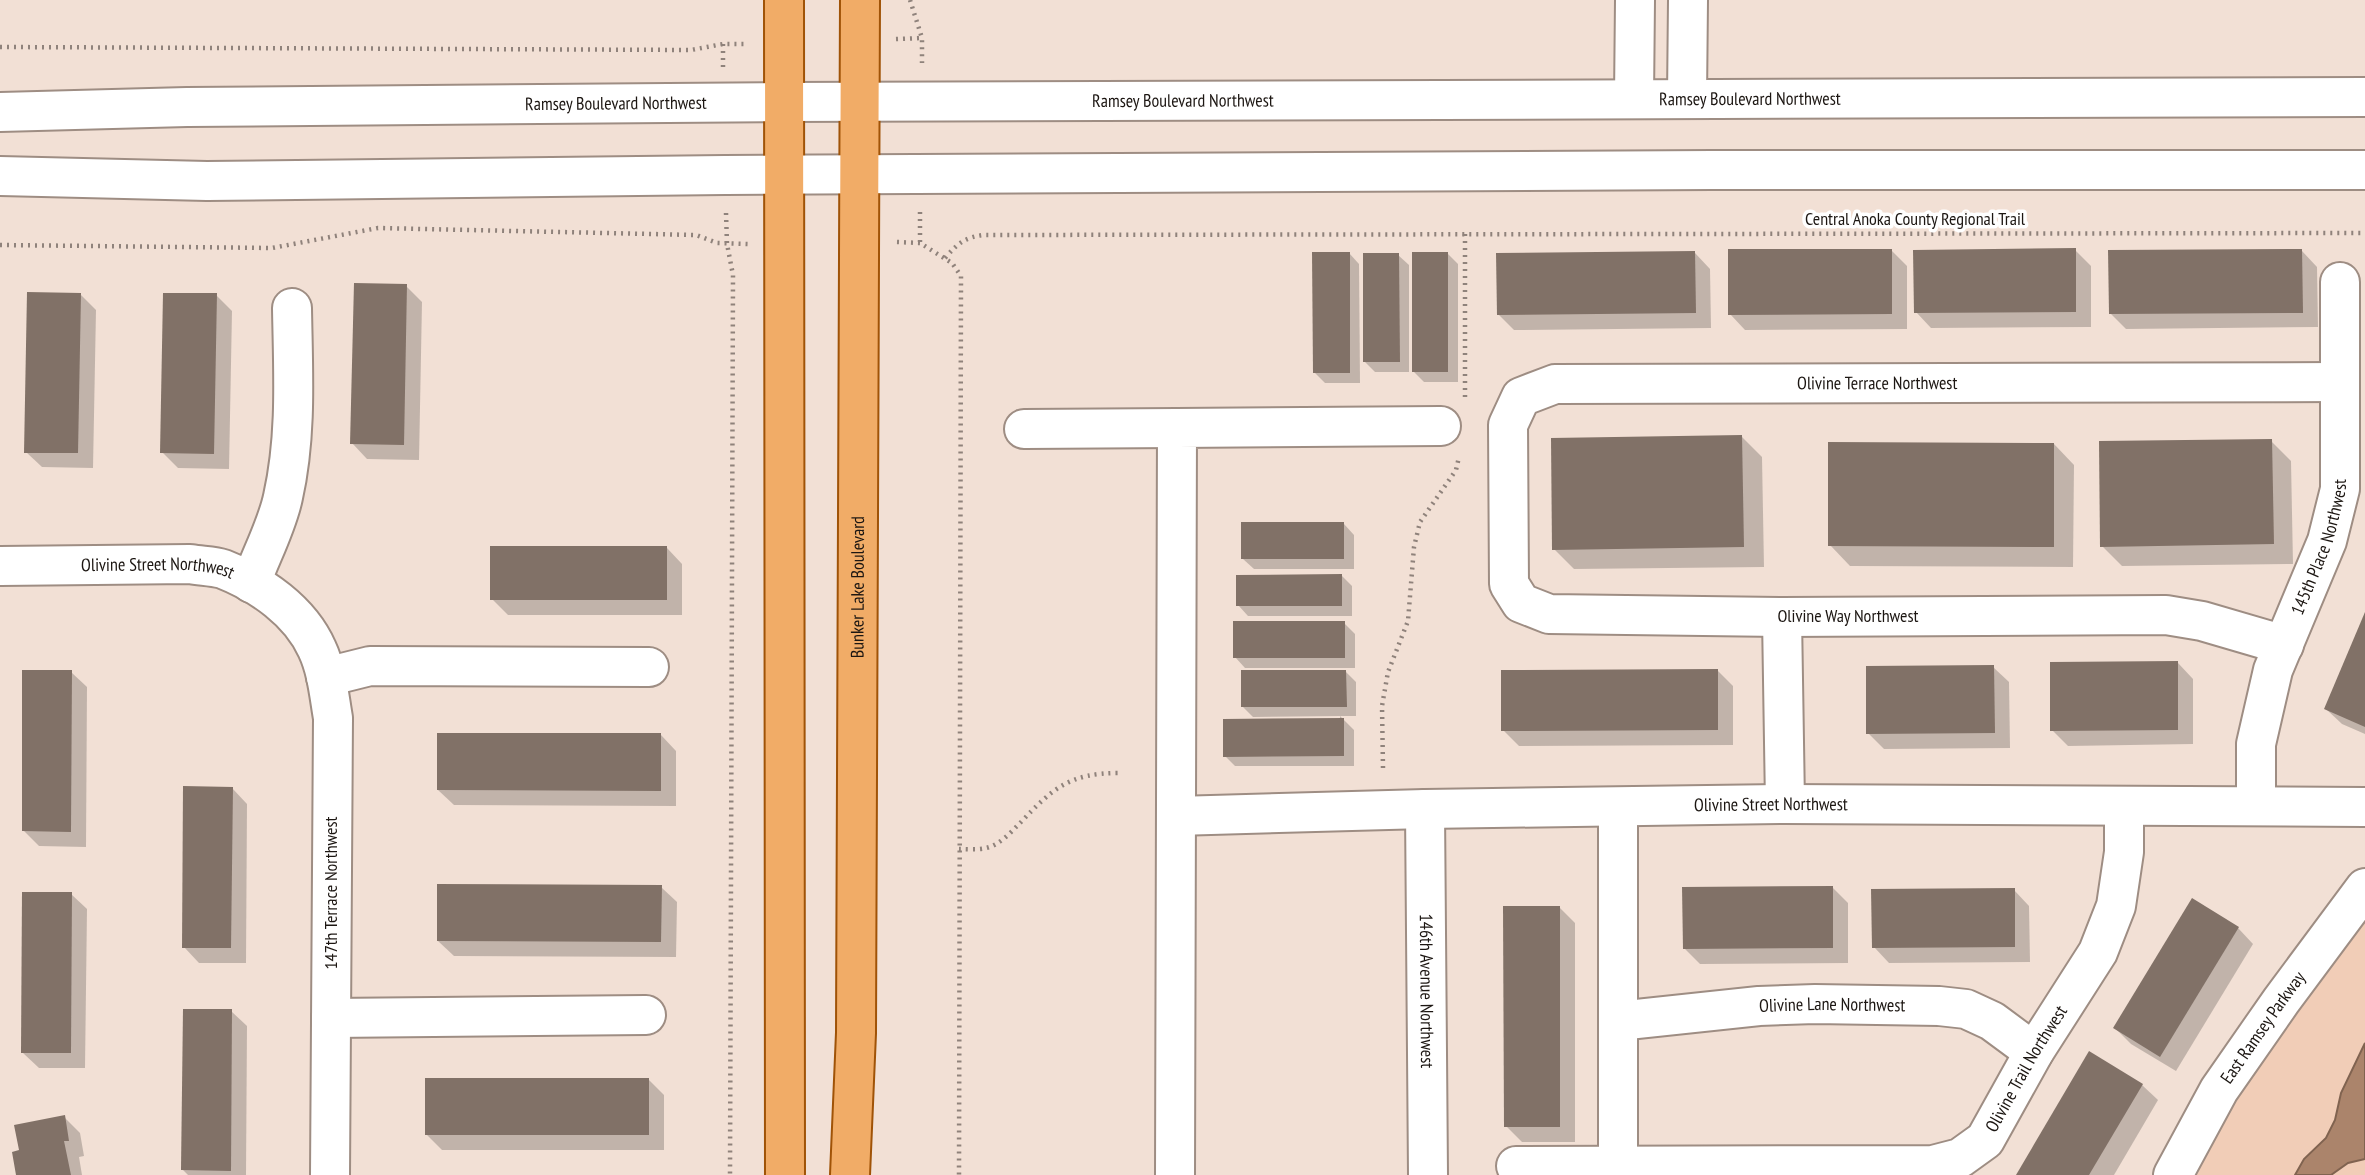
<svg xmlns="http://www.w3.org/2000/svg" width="2365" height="1175" viewBox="0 0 2365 1175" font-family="'PT Sans Narrow',sans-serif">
<rect width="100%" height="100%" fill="#f2e0d5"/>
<polygon fill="#f1cdb7" points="2365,910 2365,1175 2193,1175 2243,1086"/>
<polygon fill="#ab846b" stroke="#806350" stroke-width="2" points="2365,1043 2365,1159 2348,1163 2331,1175 2295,1175 2304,1159 2326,1138 2335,1120 2341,1093"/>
<g fill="#0003">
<polygon points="1891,250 1907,266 1907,329 1745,330 1730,314"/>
<polygon points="2075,250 2091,266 2091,327 1931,328 1916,312"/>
<polygon points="2302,251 2317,267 2318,327 2126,329 2110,313"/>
<polygon points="1349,253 1359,264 1360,383 1325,383 1315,373"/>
<polygon points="1695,253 1710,269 1711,328 1514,330 1498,314"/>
<polygon points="1448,254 1458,264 1458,382 1424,382 1413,371"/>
<polygon points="1398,255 1409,265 1409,372 1375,372 1365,362"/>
<polygon points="406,286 422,302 419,460 367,459 352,443"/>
<polygon points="81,295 96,310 93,468 42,467 26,452"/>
<polygon points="216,295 232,311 229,469 178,468 162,452"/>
<polygon points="1742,437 1762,457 1764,567 1574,569 1554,549"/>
<polygon points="2271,441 2291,461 2293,564 2122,566 2102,546"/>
<polygon points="2054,444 2074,465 2073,567 1850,566 1830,545"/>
<polygon points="1344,524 1354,535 1354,569 1254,569 1243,559"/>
<polygon points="667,548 682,564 682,615 508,615 492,599"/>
<polygon points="1342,576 1352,586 1352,616 1248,616 1238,605"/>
<polygon points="2365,617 2365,734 2342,724 2326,709"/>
<polygon points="1344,623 1355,634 1355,668 1245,668 1235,657"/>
<polygon points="2178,663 2193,679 2193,744 2068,746 2052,730"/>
<polygon points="1993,667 2009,682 2010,748 1884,749 1868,733"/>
<polygon points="1717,670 1733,686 1733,745 1519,746 1503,730"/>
<polygon points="1345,671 1356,682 1356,716 1340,716 1354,730 1354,766 1235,766 1225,756 1340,720 1340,716 1253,717 1242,706"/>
<polygon points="71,672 87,687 86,847 39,846 23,830"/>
<polygon points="661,735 676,751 676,806 454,805 438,790"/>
<polygon points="232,788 247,804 246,963 199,963 184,947"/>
<polygon points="661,887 677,902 676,957 454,956 438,941"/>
<polygon points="1832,887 1848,903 1848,963 1700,964 1684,948"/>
<polygon points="2014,890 2029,906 2030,962 1889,963 1874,947"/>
<polygon points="71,894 87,909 85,1068 39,1068 23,1053"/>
<polygon points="1559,907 1575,923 1575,1142 1522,1142 1506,1126"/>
<polygon points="2238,928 2253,944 2176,1071 2131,1044 2115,1028"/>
<polygon points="231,1011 247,1026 246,1175 188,1175 183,1170"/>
<polygon points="649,1080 664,1095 664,1150 442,1150 426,1134"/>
<polygon points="2142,1085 2158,1100 2114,1175 2018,1175"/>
<polygon points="64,1117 80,1133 84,1156 79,1157 82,1175 18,1175 21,1152"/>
</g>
<g fill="#817167">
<polygon points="2076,248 2076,312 1914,313 1913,250"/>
<polygon points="1728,249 1892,249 1892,314 1728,315"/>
<polygon points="2302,249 2303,313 2109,314 2108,250"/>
<polygon points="1695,251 1696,313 1497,315 1496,253"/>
<polygon points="1312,252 1350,252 1350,373 1313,373"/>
<rect x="1412" y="252" width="36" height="120"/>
<polygon points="1363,253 1399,253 1400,362 1363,362"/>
<polygon points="354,283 407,284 404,445 350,444"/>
<polygon points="27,292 81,293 78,453 24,453"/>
<polygon points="163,293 217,293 214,454 160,453"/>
<polygon points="1742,435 1744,547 1552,550 1551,438"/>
<polygon points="2272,439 2274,544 2100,547 2099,441"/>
<polygon points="1828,442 2054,443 2054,547 1828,546"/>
<rect x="1241" y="522" width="103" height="37"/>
<rect x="490" y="546" width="177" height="54"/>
<polygon points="1342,574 1342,606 1236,606 1236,575"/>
<polygon points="2365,612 2365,727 2324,709"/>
<rect x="1233" y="621" width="112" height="37"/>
<polygon points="2178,661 2178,730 2050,731 2050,662"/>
<polygon points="1994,665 1995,733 1866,734 1866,666"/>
<polygon points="1718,669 1718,730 1501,731 1501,670"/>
<polygon points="22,670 72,670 71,832 22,831"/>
<polygon points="1241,670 1346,670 1347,707 1241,707"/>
<polygon points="1344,718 1344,756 1223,757 1223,719"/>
<polygon points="437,733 661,733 661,791 437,790"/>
<polygon points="183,786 233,787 231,948 182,948"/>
<polygon points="437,884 662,885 661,942 437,941"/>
<polygon points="1833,886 1833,948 1683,949 1682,887"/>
<polygon points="2015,888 2015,947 1872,948 1871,889"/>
<polygon points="22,892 72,892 71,1053 21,1053"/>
<polygon points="2192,898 2239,927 2160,1057 2113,1028"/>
<polygon points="1503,906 1560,906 1560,1127 1504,1127"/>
<polygon points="183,1009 232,1009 231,1171 181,1170"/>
<polygon points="2089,1051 2143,1084 2089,1175 2016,1175"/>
<rect x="425" y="1078" width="224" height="57"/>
<polygon points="65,1115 69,1141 64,1141 71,1175 16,1175 12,1152 19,1150 14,1125"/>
</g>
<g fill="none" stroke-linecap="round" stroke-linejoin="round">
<g stroke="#9e8d83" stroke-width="42">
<g id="minor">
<polyline points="1634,98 1635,0"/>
<polyline points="1687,98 1688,0"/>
<path id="s1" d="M0 112 187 107 785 102 2365 97"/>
<polyline points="0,176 207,181 725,175 1712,170 2365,170"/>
<polyline points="1024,429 1177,428"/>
<path id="s2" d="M0 566 190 564C201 566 213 566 223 569 261 584 300 611 317 649 327 670 329 695 333 718L330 1175"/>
<path d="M251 583C261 555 277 526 283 497 297 435 293 371 292 308"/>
<polyline points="1782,617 1785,804"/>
<path id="s3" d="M2284 645 2202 621 2166 615 1782 617 1549 614 1521 603 1509 584 1508 425 1521 397 1555 384 2339 382"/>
<polyline points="326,677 370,666 649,667"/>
<path id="s4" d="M2256 806V744L2273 670 2327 541 2340 489V282"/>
<path id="s5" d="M1425 809 1428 1175"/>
<path id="s6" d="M1176 816 1425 809 1785 804 2365 807"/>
<polyline points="331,1018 646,1015"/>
<path id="s7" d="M1618 1021 1759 1006 1815 1004 1939 1006 1966 1009 1992 1021 2034 1052"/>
<polyline points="1618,1165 1618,807"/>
<path id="s8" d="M1516 1166 1933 1165 1960 1158 1985 1140 2034 1052 2098 952 2116 906 2124 852V806"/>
<polyline points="1175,1175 1177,428 1441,426"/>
<path id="s9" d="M2173 1175 2219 1090 2281 1001 2365 888"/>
</g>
</g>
<g stroke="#a05307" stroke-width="42">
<g id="major">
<polyline points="784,0 785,1175"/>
<path id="s10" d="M850 1175 856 1033 860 0"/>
</g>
</g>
<g stroke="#8f827b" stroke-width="4.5" stroke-dasharray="2 5" stroke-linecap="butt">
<polyline points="910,0 922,38 922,63"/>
<polyline points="896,39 922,38"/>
<polyline points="723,44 723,68"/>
<polyline points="0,47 691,50 723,44 748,44"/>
<polyline points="920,212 920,243"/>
<polyline points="726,213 727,244 733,275 730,1175"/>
<polyline points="897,242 920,243 952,263 961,276 959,1175"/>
<polyline points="0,245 272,248 378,228 696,235 717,243 748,244"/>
<path d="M945 258C957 244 965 237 984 235L2365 233"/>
<polyline points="1465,397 1465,233"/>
<polyline points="1383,768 1382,706 1388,672 1408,621 1414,547 1420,522 1456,470 1459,457"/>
<path d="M959 849C967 849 978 850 986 848 1000 845 1011 832 1021 822 1053 788 1070 773 1119 773"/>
</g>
<use href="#minor" stroke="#fff" stroke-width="38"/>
<use href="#major" stroke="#f1ac67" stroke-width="38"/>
</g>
<g text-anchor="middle" stroke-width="7" stroke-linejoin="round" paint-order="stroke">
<g font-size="18" fill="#1c1612" stroke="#fff">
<text dy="6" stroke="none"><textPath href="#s1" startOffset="1750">Ramsey Boulevard Northwest</textPath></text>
<text dy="6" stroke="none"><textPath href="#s1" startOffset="1183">Ramsey Boulevard Northwest</textPath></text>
<text dy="6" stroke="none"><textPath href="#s1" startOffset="616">Ramsey Boulevard Northwest</textPath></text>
<text x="1915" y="225">Central Anoka County Regional Trail</text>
<text dy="6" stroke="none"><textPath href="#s3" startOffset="1340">Olivine Terrace Northwest</textPath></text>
<text dy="6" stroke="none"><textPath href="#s4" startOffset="270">145th Place Northwest</textPath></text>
<text dy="6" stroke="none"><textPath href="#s2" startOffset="158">Olivine Street Northwest</textPath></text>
<text dy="6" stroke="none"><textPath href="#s10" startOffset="588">Bunker Lake Boulevard</textPath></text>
<text x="1848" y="622">Olivine Way Northwest</text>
<text dy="6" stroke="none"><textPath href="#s6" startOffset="595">Olivine Street Northwest</textPath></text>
<text transform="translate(331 893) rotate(-90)" y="6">147th Terrace Northwest</text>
<text dy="6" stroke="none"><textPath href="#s5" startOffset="182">146th Avenue Northwest</textPath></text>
<text dy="6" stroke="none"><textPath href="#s7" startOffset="215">Olivine Lane Northwest</textPath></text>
<text dy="6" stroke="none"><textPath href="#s9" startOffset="173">East Ramsey Parkway</textPath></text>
<text dy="6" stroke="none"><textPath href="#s8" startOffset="558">Olivine Trail Northwest</textPath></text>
</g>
</g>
</svg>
